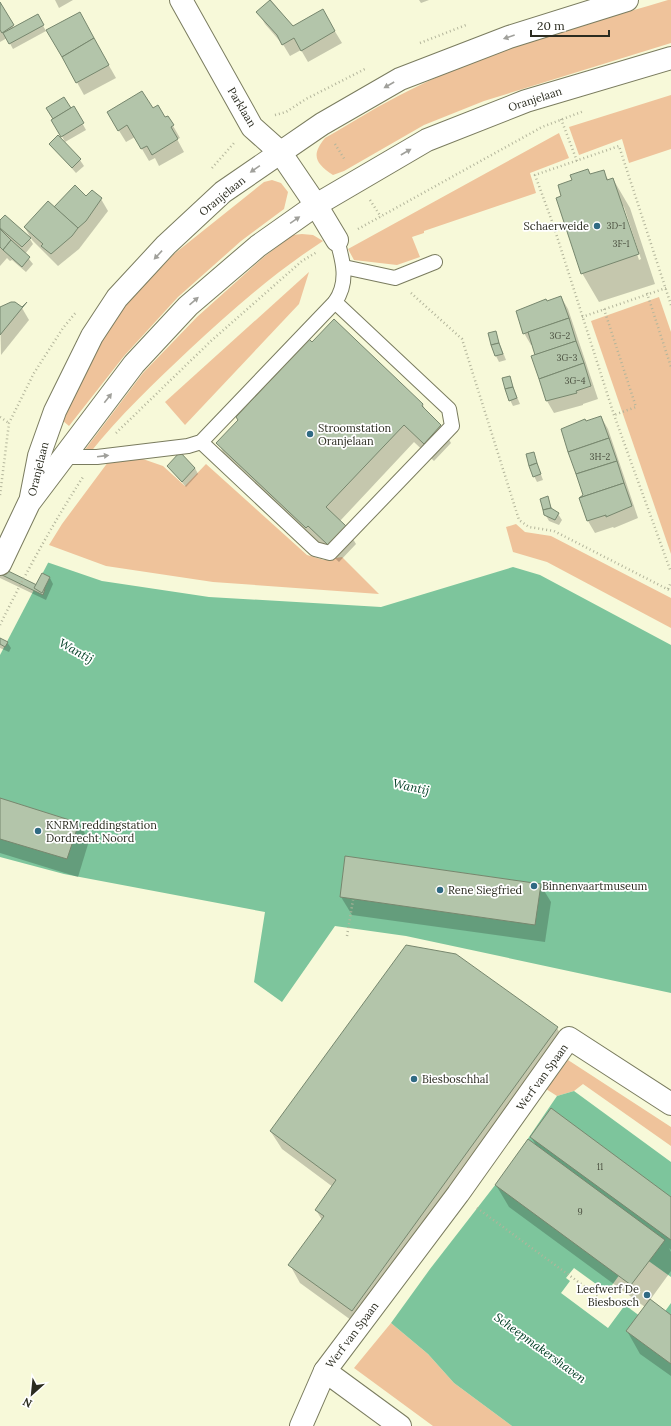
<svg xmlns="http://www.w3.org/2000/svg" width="671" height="1426" viewBox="0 0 671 1426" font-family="Lora,serif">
<rect width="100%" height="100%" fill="#f7f9d9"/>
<g fill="#efc39b">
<path d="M668 0H671V43L484 101 424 125 344 171 333 175C315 163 311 155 325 138 353 122 381 104 410 90 492 49 581 26 668 0Z"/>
<polygon points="671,95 671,149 629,163 622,139 579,155 569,127"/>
<polygon points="559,133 569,158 530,173 536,193 424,231 424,233 412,237 420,257 397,265 354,260 348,249"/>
<polygon points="272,180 281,183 288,192 284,209 241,241 178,297 124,356 69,426 62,420 97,349 125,305 174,254 264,182"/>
<path d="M302 234 313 235 323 241C275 272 232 310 190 349 155 382 119 416 89 454L84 451 143 373 197 317 265 256 293 235Z"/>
<polygon points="309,272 299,304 185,425 165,402"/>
<polygon points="659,297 671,332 671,554 591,321"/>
<polygon points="117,450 163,466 185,486 206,464 307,555 324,560 342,557 379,594 213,582 106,566 49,545 62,524"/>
<polygon points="516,524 525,532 551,536 671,598 671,628 547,562 513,552 506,527"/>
<polygon points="568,1060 671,1127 671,1146 583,1084 574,1091 557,1096 546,1089"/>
<polygon points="391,1323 428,1354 454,1383 512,1426 433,1426 354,1368"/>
</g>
<g fill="#7dc59c">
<polygon points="0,546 102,581 209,597 381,607 513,567 540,575 671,645 671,993 406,936 335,926 282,1002 254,982 265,912 64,874 0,857"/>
<polygon points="574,1091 671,1162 671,1426 512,1426 454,1383 428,1354 391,1323 430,1269 506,1171 557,1096"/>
</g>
<g fill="#f7f9d9">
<polygon points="0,544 49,561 0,655"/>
<polygon points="636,1252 671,1277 671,1303 658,1321 668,1337 625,1305 608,1328 561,1293 570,1281 566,1278 574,1268 607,1292"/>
</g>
<g fill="#0003" fill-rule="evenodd">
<polygon points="55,0 73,0 59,8"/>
<polygon points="271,0 293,27 322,10 342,43 308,62 301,50 290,56 284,46 265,24 258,12"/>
<polygon points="419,0 429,0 421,3"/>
<polygon points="0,4 14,28 37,15 46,31 13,49 7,38 0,42"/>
<polygon points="86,25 116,78 84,95 48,30"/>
<polygon points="47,108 71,109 74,108 86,130 65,142"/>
<polygon points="152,110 165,119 168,117 180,138 177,139 184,152 159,166 155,158 149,161 135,137 126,142 108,113"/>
<polygon points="50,144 80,160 84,166 76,173"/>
<path d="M588 170 591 175 603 171 609 181 613 179 630 208 655 284 599 302 582 273 563 196 573 181ZM621 204 624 207 641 259 639 260Z"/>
<polygon points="86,197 101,199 108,211 79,249 58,266 32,240 25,228 54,209"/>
<polygon points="0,222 30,239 33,244 25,254 33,264 26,272 12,260 10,261 7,258 0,266"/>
<polygon points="561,297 568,309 598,399 583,404 583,405 554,413 547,401 533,345 531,345 524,333 546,302"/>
<polygon points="0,308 22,308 29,320 1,355"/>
<polygon points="495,332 506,360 499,362 496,356"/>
<polygon points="312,343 423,405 427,413 441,425 451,443 434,461 414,442 340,521 345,526 356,544 339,562 319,543 317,545 228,461 218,443"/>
<polygon points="509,377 520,404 513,406 510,400"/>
<polygon points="601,417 608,429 638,518 614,528 613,527 595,533 588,521 584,496 585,422"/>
<polygon points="533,453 543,480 537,482 534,476"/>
<polygon points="168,466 195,468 198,474 186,487"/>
<polygon points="547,497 553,511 558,514 562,520 559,525 549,521 545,514"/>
<polygon points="0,568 36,586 50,578 53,584 46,600 0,578"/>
<polygon points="0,639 7,642 11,648 9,652 0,648"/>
<polygon points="0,799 79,823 89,841 78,877 0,853"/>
<polygon points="540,884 551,902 545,942 352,915 341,897"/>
<polygon points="557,1028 567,1046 362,1328 300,1283 290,1265 322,1220 316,1210 333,1187 282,1149 271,1132"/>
<polygon points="531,1137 671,1198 671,1250 669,1248 671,1252 671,1271 650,1300 671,1316 671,1376 640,1354 627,1331 645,1307 509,1207 496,1185 537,1147"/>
</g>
<g fill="#b3c5aa" stroke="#77876e">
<polygon points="270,0 293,26 323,9 335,31 301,51 294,38 282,45 277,35 256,12"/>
<polygon points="0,2 14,25 2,33 0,30"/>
<polygon points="80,12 94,38 62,57 46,30"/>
<polygon points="38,14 44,25 9,44 3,33"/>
<polygon points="94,38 109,65 76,83 62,57"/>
<polygon points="142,91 153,108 158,105 165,117 168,116 174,125 171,127 178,139 152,155 147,146 141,149 127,125 118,131 107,112"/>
<polygon points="64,97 71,108 53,119 46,108"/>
<polygon points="74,106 84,123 61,137 51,120"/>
<polygon points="58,135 81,159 72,168 49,144"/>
<polygon points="588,169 590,174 604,170 607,180 613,178 639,254 581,274 556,198 561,196 558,185 572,180 570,175"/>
<polygon points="75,185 86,196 92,190 102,198 86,221 78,228 54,207"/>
<polygon points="48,201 78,228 72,236 51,254 41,246 43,244 24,227"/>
<polygon points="5,215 31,238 22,247 0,228 0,220"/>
<polygon points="0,229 11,240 3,250 0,247"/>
<polygon points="11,240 30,257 22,267 3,250"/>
<polygon points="561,296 569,318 523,334 516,311 546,299 547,301"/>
<polygon points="11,302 15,302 22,307 27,302 0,335 0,307"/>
<polygon points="569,318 576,341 535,355 528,332"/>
<polygon points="334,319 423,404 422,406 441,425 424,444 404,425 326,507 346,526 328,545 308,526 306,528 216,443 238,420 236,417 309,339 312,342"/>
<polygon points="496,331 499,343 491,345 488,333"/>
<polygon points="576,341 584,363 539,379 531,356"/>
<polygon points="499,343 503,354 495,356 491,345"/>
<polygon points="584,363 591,386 576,391 577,393 546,401 539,379"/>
<polygon points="510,376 513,387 505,389 502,378"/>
<polygon points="513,387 517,398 509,401 505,389"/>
<polygon points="601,416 609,438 568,452 561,429 585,419 586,421"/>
<polygon points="609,438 617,461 576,474 568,452"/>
<polygon points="180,452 195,468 182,482 167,466"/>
<polygon points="534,452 537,463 529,466 526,454"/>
<polygon points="617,461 624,483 579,498 583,495 576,474"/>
<polygon points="537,463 541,474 533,477 529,466"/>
<polygon points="624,483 632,506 606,517 606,515 587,521 579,498"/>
<polygon points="548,496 551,508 543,510 540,499"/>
<polygon points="551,508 559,513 555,520 544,515 543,510"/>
<polygon points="0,567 45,589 43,595 0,574"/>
<polygon points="42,573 50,577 42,593 34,588"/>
<polygon points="0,638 8,642 5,647 0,644"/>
<polygon points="0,798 79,823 67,859 0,839"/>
<polygon points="345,856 541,884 535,925 340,897"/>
<polygon points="406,945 456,954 558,1027 352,1311 288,1265 324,1216 315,1210 336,1180 270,1131"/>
<polygon points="551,1108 671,1197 671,1240 530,1137"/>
<polygon points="528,1139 665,1240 631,1285 495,1185"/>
<polygon points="650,1299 671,1315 671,1364 626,1331"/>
</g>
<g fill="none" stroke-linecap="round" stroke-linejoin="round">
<g stroke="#7a7c5f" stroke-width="16">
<g id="service">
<polyline points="344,267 395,278 435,262"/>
<path d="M201 442 315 549 330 553 452 426 449 409 335 302C349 282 343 261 337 240"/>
<polyline points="64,457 97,457 188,446 201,442 335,302"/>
</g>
</g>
<g stroke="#7a7c5f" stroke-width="24">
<g id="minor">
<polyline points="181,0 252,127 280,152 316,205 337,240"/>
<polyline points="325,1371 400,1426"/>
<polyline points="301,1426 325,1371 458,1194 569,1038 671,1104"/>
</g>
</g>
<g stroke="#7a7c5f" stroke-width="24">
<g id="secondary">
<polyline points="31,497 39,456 55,411 92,336 117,298 166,245 223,192 322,124 400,79 509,37 627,0"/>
<polyline points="0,564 29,503 134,364 188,306 258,246 316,205 427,140 526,101 671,58"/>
</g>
</g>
<g stroke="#b3b59b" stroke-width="2.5" stroke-dasharray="1 3" stroke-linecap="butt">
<polyline points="420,43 466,25"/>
<polyline points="275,115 286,112 306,99 365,69"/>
<polyline points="561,119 577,161"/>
<polyline points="335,144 345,160"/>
<polyline points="212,168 234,143"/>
<polyline points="370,200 381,217"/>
<polyline points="547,226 553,224"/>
<polyline points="358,229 542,127 584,111"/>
<polyline points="411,293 462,339 519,520 529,527 554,531 671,591"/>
<polyline points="647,293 671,367"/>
<polyline points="671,305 619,146 535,175 553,224 614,415 671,572"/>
<polyline points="604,309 636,407 614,415"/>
<polyline points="582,317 666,288"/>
<polyline points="0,417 9,423"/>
<polyline points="116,433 211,341 302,261 317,252"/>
<polyline points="0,495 9,423 34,373 63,328 77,311"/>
<polyline points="668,589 671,582"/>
<path d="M0 625C25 574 52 525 83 477"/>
<polyline points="347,936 353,900"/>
<polyline points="477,1208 599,1297"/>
</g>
<use href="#service" stroke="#fff" stroke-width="14"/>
<use href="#minor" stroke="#fff" stroke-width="22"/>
<use href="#secondary" stroke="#fff" stroke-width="22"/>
</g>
<defs><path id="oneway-solid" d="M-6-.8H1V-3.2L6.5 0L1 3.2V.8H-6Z"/></defs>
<g fill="#a0a09b">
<use href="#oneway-solid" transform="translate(509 37) rotate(161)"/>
<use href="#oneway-solid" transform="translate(389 85) rotate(150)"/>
<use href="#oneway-solid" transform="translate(406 152) rotate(-30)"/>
<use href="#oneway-solid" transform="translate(255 169) rotate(145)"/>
<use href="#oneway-solid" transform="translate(295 220) rotate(-35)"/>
<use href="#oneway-solid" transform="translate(158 255) rotate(133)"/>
<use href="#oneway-solid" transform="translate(194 301) rotate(-41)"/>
<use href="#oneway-solid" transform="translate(108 398) rotate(-52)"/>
<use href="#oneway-solid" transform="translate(103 456) rotate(-7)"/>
</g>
<g fill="#306a83" stroke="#fff" stroke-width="1.5">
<circle cx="597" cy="226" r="4"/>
<circle cx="310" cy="434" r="4"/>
<circle cx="38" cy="831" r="4"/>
<circle cx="534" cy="886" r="4"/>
<circle cx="440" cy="890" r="4"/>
<circle cx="414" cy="1079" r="4"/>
<circle cx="647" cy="1295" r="4"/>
</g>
<g text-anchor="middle" stroke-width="3.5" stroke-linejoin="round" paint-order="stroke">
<g font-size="9" fill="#4d5242">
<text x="616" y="229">3D-1</text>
<text x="621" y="247">3F-1</text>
<text x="560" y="339">3G-2</text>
<text x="567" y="361">3G-3</text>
<text x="575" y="384">3G-4</text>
<text x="600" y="460">3H-2</text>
<text x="600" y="1170">11</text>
<text x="580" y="1215">9</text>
</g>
<g font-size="11" fill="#2b2c20" stroke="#fff">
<text transform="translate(535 99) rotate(-18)" y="4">Oranjelaan</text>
<text transform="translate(242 107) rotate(59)" y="4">Parklaan</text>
<text transform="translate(222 196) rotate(-39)" y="4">Oranjelaan</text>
<text transform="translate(38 469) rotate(-76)" y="4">Oranjelaan</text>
<text transform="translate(542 1077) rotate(-54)" y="4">Werf van Spaan</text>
<text transform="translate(352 1335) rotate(-53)" y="4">Werf van Spaan</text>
</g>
<g font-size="11" fill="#2b2c20" stroke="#fff" text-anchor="start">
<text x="589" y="230" text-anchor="end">Schaerweide</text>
<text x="318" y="432">Stroomstation<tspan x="318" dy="13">Oranjelaan</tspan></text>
<text x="46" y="829">KNRM reddingstation<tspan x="46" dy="13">Dordrecht Noord</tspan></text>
<text x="542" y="890">Binnenvaartmuseum</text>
<text x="448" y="894">Rene Siegfried</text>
<text x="422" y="1083">Biesboschhal</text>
<text x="639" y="1293" text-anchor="end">Leefwerf De<tspan x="639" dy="13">Biesbosch</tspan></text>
</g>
<g font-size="12" font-style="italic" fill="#034026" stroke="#fff">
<text transform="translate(76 651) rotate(29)" y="4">Wantij</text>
<text transform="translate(411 787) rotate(12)" y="4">Wantij</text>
<text transform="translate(540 1348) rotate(36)" y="4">Scheepmakershaven</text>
</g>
</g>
<g transform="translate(32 1394) rotate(207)" stroke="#ffffff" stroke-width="3" paint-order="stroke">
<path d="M0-3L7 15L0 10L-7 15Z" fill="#2b2c20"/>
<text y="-6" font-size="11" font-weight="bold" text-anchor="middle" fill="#2b2c20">N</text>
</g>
<path d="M531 30v6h78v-6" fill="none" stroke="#2b2c20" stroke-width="2"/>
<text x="537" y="30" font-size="12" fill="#2b2c20" stroke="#ffffff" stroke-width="3" paint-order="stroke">20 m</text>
</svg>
